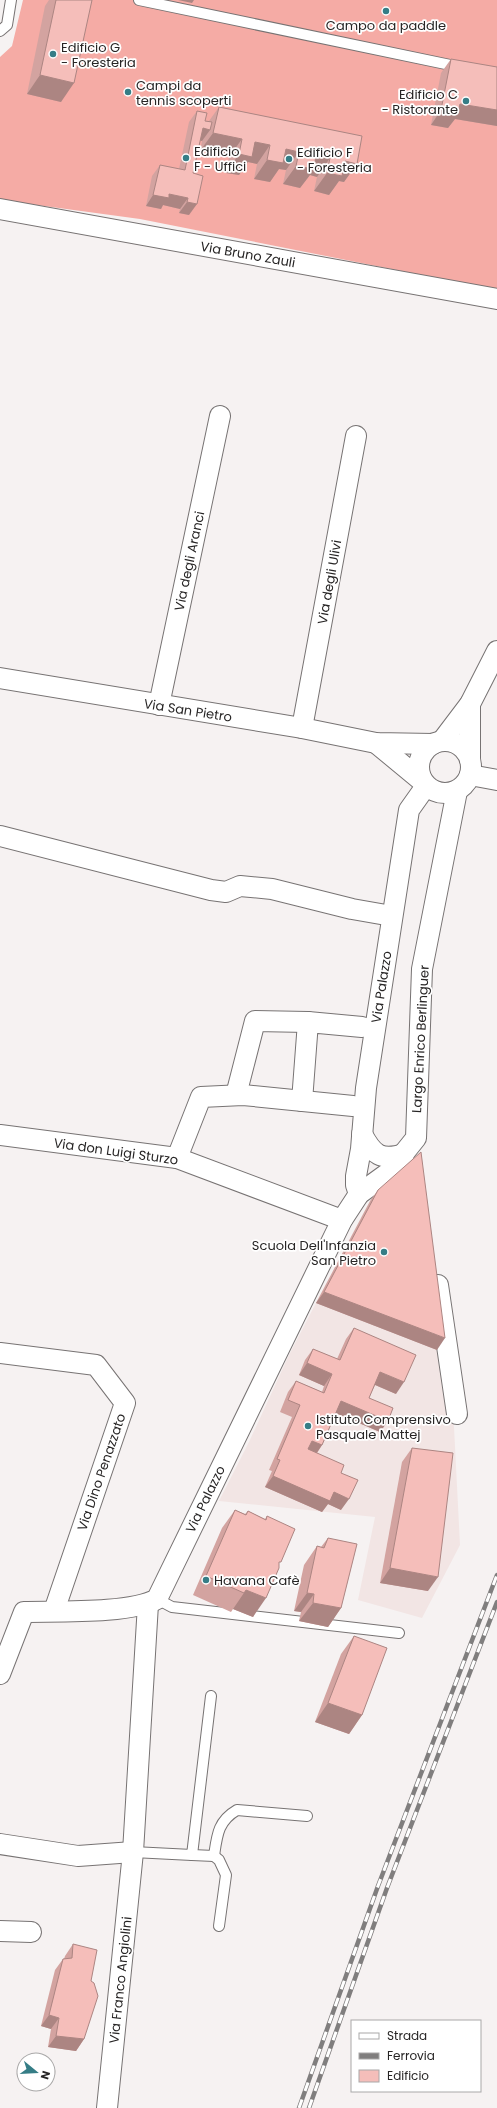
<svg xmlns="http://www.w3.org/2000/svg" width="497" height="2108" viewBox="0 0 497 2108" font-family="Poppins,sans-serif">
<rect width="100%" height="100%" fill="#f6f2f2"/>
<polygon fill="#f2e5e4" points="316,1303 437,1350 454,1427 460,1545 422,1618 358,1600 375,1517 219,1501 249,1442 289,1355"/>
<polygon fill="#f5aba5" points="23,0 497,0 497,290 140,219 0,200 0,57 12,46"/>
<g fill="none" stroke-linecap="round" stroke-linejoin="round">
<g stroke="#777373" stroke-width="12">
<g id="lane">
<polyline points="139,0 460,67"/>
<polyline points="0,31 7,25 11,0"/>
<polyline points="157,1599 172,1607 399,1633"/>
<polyline points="133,1852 192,1855 211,1696"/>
<path d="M192 1855 214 1856C217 1835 218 1821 237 1810L307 1816"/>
<polyline points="214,1856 219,1860 226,1875 219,1926"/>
</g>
</g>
<g stroke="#777373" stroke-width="22">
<g id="street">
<polyline points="0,209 497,299"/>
<polyline points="0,678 302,728 376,743 433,744"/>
<polyline points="470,704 470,760"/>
<polyline points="159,705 220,416"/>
<polyline points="302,728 356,436"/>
<circle cx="445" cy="767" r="26"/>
<polyline points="442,741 470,704 497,651"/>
<polyline points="376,743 422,781"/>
<polyline points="470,775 497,780"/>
<polyline points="0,836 211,890 226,892 240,886 272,889 352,909 392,916"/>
<polyline points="236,1095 255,1021 308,1022"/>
<polyline points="302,1101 308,1022 362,1027"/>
<path d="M362 1134C373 1155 381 1161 404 1154"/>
<polyline points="0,1135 177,1158 342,1220"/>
<polyline points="177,1158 201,1097 243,1095 353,1106"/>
<polyline points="359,1194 356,1185 356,1176 361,1149 366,1088 409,810 426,786"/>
<polyline points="438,1285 457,1414"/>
<polyline points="0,1353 96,1365 125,1403 54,1611"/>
<path d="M0 1674 24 1612C56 1611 131 1614 157 1599L342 1220 359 1194 388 1173 416 1138 422 969 457 791"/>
<polyline points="0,1844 78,1856 133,1852"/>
<polyline points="0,1931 31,1932"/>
<polyline points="107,2108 133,1852 148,1604"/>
</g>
</g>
<use href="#lane" stroke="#fff" stroke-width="10"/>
<use href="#street" stroke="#fff" stroke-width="20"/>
<g stroke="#807e7e" stroke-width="4.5">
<g id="rail">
<polyline points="299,2108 378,1886 497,1575"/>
<polyline points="309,2108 387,1888 497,1602"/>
</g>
</g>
<use href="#rail" stroke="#fff" stroke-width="3" stroke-dasharray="9" stroke-linecap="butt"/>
</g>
<g fill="#d3a3a0">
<polygon points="49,0 92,0 61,102 27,94 45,6"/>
<polygon points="451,59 497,67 497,126 455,119 448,128 431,125 441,73"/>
<polygon points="219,107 362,136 344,182 339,181 329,195 314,191 317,177 310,175 300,188 283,184 286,170 279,169 270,182 254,179 257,164 248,162 239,175 226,173 229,157 200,151 202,141 200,141 193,173 189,215 179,213 180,209 163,205 161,209 146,206 152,176 160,165 179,169 189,122 197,111 205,121 209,121"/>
<polygon points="378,1190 437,1350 316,1303 370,1201"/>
<polygon points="354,1328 396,1394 375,1385 369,1398 388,1421 380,1432 336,1413 322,1445 317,1453 341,1473 341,1510 328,1504 322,1512 265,1487 272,1471 269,1470 292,1417 280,1412 288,1392 296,1381 322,1392 324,1386 299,1375 305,1360 313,1349 337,1359 346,1339"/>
<polygon points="412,1448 428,1591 380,1583 402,1462"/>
<polygon points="235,1510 245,1514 248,1511 265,1519 267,1516 279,1566 253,1617 233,1609 231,1612 193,1595 222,1528"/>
<polygon points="328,1538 341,1608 328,1627 299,1621 301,1612 294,1611 304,1565 317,1546 321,1547"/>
<polygon points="354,1636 362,1715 349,1734 315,1722 341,1654"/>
<polygon points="73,1944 84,2039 76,2051 48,2047 51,2029 41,2026 55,1970 63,1959 64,1959 65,1956"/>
</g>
<g fill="#ac8582">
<polygon points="178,0 194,0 192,3"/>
<polygon points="40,75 74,83 61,102 27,94"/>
<polygon points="460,104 497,110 497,126 455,119 448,128 431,125 441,110"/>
<polygon points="203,128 210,130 202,141 195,139"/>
<polygon points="213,133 242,139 229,157 200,151"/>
<polygon points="255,142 270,145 257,164 248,162 239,175 226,173 239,154"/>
<polygon points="286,149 299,152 286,170 279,169 270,182 254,179 267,160"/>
<polygon points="316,155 330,158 317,177 310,175 300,188 283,184 296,166"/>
<polygon points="345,161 357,164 344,182 339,181 329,195 314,191 327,173"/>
<polygon points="169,194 188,198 180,209 163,205 161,209 146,206 153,195"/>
<polygon points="187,202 197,204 189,215 179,213"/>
<polygon points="324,1292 445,1338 437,1350 316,1303"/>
<polygon points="307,1363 332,1374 324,1386 299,1375"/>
<polygon points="380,1372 404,1382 396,1394 373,1384"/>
<polygon points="341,1401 388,1421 380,1432 333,1412"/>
<polygon points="312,1441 322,1445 314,1457 304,1453"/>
<polygon points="273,1476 334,1492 349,1499 341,1510 328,1504 322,1512 265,1487"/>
<polygon points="390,1568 438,1577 428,1591 380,1583"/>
<polygon points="246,1590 266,1598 253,1617 233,1609"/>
<polygon points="307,1593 314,1594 301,1612 294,1611"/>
<polygon points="313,1603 341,1608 328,1627 299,1621"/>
<polygon points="328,1703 362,1715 349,1734 315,1722"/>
<polygon points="49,2015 59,2018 51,2029 41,2026"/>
<polygon points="56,2036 84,2039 76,2051 48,2047"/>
</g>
<g fill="#f5beba" stroke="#ac8582">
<polygon points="56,0 92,0 74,83 40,75"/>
<polygon points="451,59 497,67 497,110 460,104 458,113 441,110"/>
<polygon points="219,107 362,136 357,164 345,161 342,176 327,173 330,158 316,155 314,169 296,166 299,152 286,149 283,163 267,160 270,145 255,142 252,157 239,154 242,139 213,133"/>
<polygon points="197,111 207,113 205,121 212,122 210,130 203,128 193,173 203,176 197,204 187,202 188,198 169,194 169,198 153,195 160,165 185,170"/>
<polygon points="421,1152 445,1338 324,1292 378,1190"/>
<polygon points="354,1328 416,1355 404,1382 380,1372 369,1398 393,1408 388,1421 341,1401 322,1445 312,1441 308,1449 344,1465 341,1473 358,1480 349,1499 334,1492 330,1501 273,1476 280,1460 277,1459 300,1405 288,1400 296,1381 324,1393 332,1374 307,1363 313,1349 340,1360"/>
<polygon points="412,1448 453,1453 438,1577 390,1568"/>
<polygon points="235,1510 246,1515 248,1511 266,1520 267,1516 295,1529 281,1562 279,1562 279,1568 266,1598 246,1590 244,1593 206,1576"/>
<polygon points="328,1538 357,1544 341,1608 313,1603 314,1594 307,1593 317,1546 324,1548"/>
<polygon points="354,1636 387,1648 362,1715 328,1703"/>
<polygon points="73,1944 97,1950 91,1981 94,1983 98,1996 84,2039 56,2036 59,2018 49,2015 63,1959 72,1958"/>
</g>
<g fill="#357d86" stroke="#fff" stroke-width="1.5">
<circle cx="386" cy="11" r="4"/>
<circle cx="53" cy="54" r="4"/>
<circle cx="128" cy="92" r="4"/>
<circle cx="466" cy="101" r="4"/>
<circle cx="186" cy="158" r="4"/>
<circle cx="289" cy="159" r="4"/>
<circle cx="384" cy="1252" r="4"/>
<circle cx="308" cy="1426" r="4"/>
<circle cx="206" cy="1580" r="4"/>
</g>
<g text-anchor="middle" stroke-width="3.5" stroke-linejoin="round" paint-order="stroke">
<g font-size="13" fill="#272525" stroke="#fff" text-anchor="start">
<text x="386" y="30" text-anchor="middle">Campo da paddle</text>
<text x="61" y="52">Edificio G<tspan x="61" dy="15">- Foresteria</tspan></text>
<text x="136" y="90">Campi da<tspan x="136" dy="15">tennis scoperti</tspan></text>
<text x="458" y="99" text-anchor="end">Edificio C<tspan x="458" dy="15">- Ristorante</tspan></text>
<text x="194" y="156">Edificio<tspan x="194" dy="15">F - Uffici</tspan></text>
<text x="297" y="157">Edificio F<tspan x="297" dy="15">- Foresteria</tspan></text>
<text x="376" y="1250" text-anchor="end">Scuola Dell'Infanzia<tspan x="376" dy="15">San Pietro</tspan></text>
<text x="316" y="1424">Istituto Comprensivo<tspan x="316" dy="15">Pasquale Mattej</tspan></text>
<text x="214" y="1585">Havana Cafè</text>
</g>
<g font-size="13" fill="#272525" stroke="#fff">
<text transform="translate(248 254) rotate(10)" y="5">Via Bruno Zauli</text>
<text transform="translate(189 561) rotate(-78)" y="5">Via degli Aranci</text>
<text transform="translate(329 582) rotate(-80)" y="5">Via degli Ulivi</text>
<text transform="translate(188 710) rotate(9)" y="5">Via San Pietro</text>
<text transform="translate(381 987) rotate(-81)" y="5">Via Palazzo</text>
<text transform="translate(420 1039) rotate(-87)" y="5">Largo Enrico Berlinguer</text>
<text transform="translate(116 1151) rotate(8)" y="5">Via don Luigi Sturzo</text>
<text transform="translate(101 1472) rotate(-71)" y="5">Via Dino Penazzato</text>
<text transform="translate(205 1499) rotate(-64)" y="5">Via Palazzo</text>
<text transform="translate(120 1980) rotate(-84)" y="5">Via Franco Angiolini</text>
</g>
</g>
<rect x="351" y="2020" width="130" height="72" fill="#ffffff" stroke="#a9a8a8"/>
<rect x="359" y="2033" width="20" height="6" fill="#ffffff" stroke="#a9a8a8"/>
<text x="387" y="2040" font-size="12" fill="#272525">Strada</text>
<rect x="359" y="2053" width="20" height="6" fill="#807e7e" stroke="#a9a8a8"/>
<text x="387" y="2060" font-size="12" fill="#272525">Ferrovia</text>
<rect x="359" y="2070" width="20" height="12" fill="#f5beba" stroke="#a9a8a8"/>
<text x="387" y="2080" font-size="12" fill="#272525">Edificio</text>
<g transform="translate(36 2072) rotate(108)"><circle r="19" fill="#ffffff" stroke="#a9a8a8"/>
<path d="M0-3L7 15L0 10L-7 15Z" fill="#357d86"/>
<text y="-6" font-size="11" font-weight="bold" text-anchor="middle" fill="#272525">N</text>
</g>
</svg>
